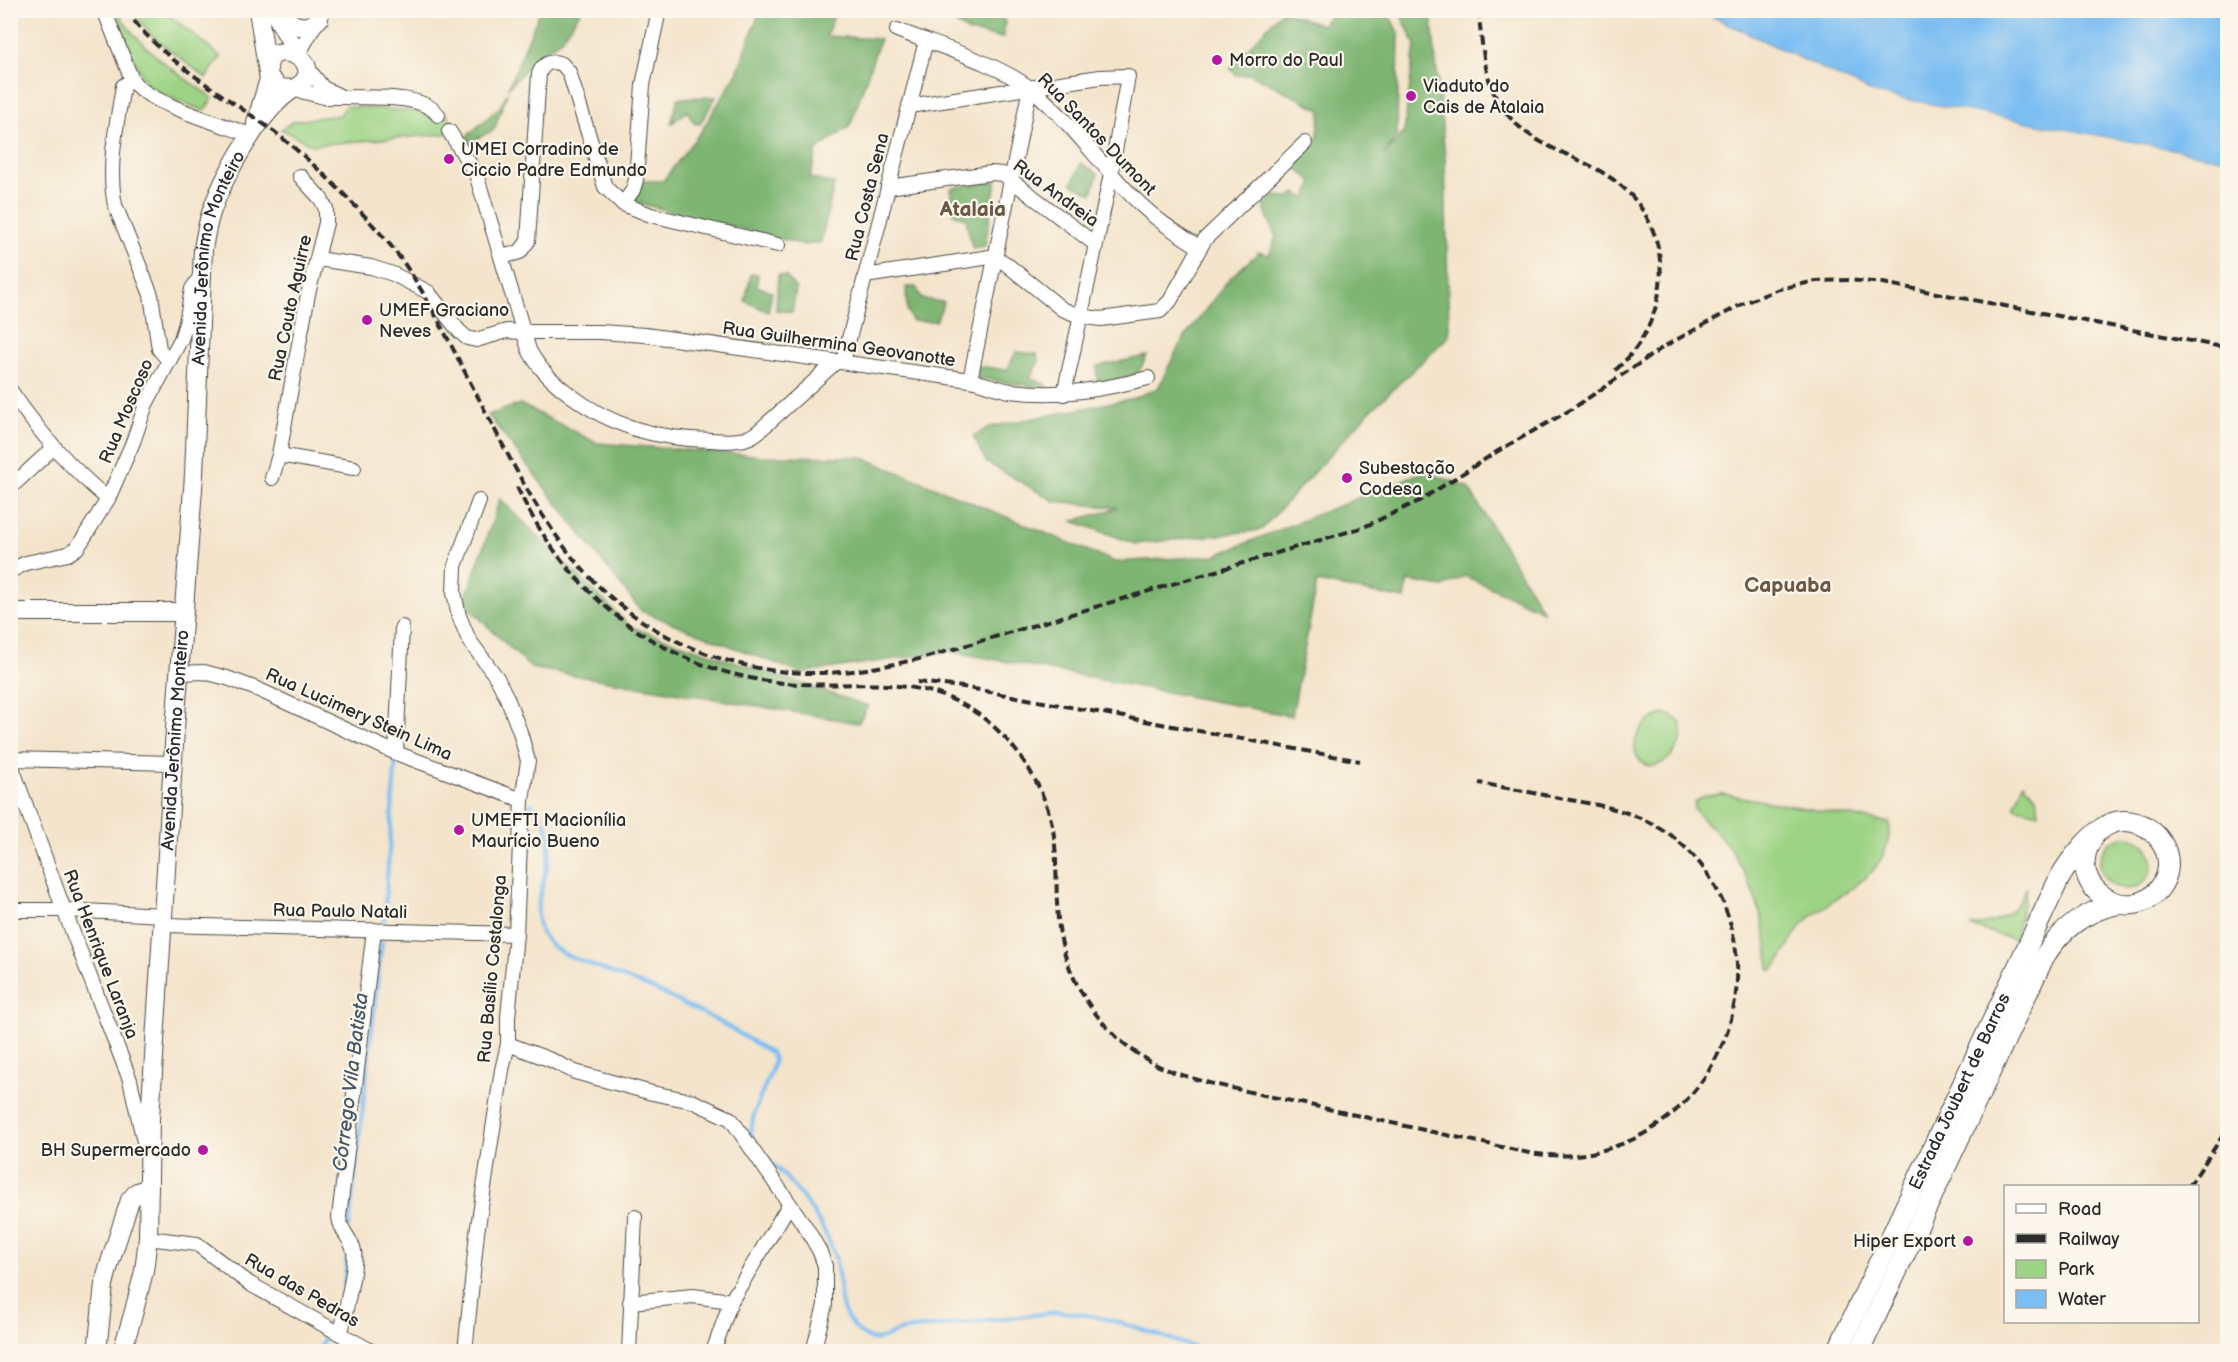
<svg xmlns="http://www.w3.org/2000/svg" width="2238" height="1362" viewBox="0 0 2238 1362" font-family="'Balsamiq Sans',sans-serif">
<rect width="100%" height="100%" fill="#fbf7ec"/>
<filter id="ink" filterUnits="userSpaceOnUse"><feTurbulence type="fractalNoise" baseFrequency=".0167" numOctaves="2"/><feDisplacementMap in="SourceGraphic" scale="12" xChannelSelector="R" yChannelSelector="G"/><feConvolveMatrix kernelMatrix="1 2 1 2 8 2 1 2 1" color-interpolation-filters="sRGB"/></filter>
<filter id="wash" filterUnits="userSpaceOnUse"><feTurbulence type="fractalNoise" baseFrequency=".008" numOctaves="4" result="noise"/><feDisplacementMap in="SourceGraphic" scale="24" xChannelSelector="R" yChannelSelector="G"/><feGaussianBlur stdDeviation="1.35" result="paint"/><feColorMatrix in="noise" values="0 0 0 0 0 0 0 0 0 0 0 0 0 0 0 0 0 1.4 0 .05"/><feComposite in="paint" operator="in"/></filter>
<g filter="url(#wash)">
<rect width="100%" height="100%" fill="#f4e4cb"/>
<g fill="#9dd384" stroke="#647f58" stroke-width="1.5">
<path d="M111 11H117C139 48 177 74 213 98L204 111 166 96 146 84Z"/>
<polygon points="132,11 164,11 221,57 206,78 153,37"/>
<polygon points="345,106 422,112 433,119 444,111 455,126 445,134 312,145 281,129 294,121 340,115"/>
<path d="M1665 714C1709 723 1658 788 1638 758 1627 740 1647 716 1665 714Z"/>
<polygon points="2024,783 2037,798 2039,813 2014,807"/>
<path d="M1723 794 1890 823C1890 882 1837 890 1803 924 1790 938 1785 958 1772 971L1769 969C1768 922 1751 875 1722 838 1714 828 1699 819 1694 808L1695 802 1704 796Z"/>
<circle cx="2126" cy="863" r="26"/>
<path d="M2027 886 2015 940 1970 926C1998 925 2017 912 2027 886Z"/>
</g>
<g fill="#7eb572" stroke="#54704e" stroke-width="1.5">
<polygon points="540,11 581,11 560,41 540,54 508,88"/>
<polygon points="760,11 836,11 826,36 880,39 850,126 817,150 810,178 834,184 821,242 805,245 633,202 643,181 663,181 702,130 737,73"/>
<polygon points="946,11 997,11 1005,22 1003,38 969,32 944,16"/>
<polygon points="1282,11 1322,25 1334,11 1386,11 1399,32 1397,135 1384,156 1404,132 1415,44 1399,11 1431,11 1445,157 1449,336 1367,414 1261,530 1136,544 1073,521 1118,508 1054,501 986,462 973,436 990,427 1134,398 1158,388 1179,346 1191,329 1229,279 1259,252 1269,255 1276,237 1263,206 1274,196 1291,197 1295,193 1306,198 1313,182 1292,164 1317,141 1321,110 1251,74 1236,75 1230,68"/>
<polygon points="508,91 494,130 468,143 466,137 500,107"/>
<polygon points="716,97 700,124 695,124 687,111 671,124 678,98"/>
<polygon points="1081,163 1098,174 1092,194 1072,184"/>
<polygon points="996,181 985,247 972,248 966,218 953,214 951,188"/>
<polygon points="751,274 758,274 757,286 772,292 768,312 745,301"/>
<polygon points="778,275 786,276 796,289 792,312 776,310"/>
<polygon points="906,287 916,287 922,299 944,302 936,321 912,321 907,309"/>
<polygon points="1016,352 1037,354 1039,361 1030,378 1045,384 1049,389 977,378 978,366 1007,370"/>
<polygon points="1147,356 1137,375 1097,384 1097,366"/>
<polygon points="520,404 597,443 765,456 862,457 1115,562 1214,556 1425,471 1468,487 1543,611 1465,576 1443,587 1408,581 1405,599 1317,582 1292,716 950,651 800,673 641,611 488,415"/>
<polygon points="500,499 631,627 868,706 858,723 531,668 464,603"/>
</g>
<polygon fill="#7cbef2" stroke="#54748e" stroke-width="1.5" points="1700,11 2227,11 2227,160 1875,94"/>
<polygon fill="#f4e4cb" points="1697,10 1875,94 2227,160 2228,163 1874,97 1699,13"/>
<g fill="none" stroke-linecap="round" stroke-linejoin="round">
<g stroke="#7cbef2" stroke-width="4">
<path d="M531 804C537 812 546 820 548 831 559 877 506 928 569 956L653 989 720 1022 771 1053 774 1059 772 1068C767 1083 747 1122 752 1137 758 1153 776 1166 787 1179 805 1199 822 1223 832 1248 846 1281 829 1309 863 1335 875 1344 884 1338 896 1332 902 1330 908 1329 914 1329L1058 1312C1111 1314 1160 1337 1209 1352"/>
<polyline points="384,920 396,756"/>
<polyline points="349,1226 382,942"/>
<polyline points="344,1284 348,1250"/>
<polyline points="330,1323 337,1313 343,1292"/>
<polyline points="320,1352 326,1329"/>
</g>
</g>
</g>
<g filter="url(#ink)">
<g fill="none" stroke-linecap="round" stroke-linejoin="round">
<g stroke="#494743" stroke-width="16">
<g id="minor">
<path d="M104 10 132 80C146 103 224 125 251 135"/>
<path d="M897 30C938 46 1000 64 1034 91 1071 122 1102 167 1137 201 1156 220 1177 233 1199 247"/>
<polyline points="298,55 323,10"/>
<polyline points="306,66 323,88 338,95"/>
<path d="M132 80 123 86C117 124 107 166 115 205L151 295 159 349 169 361"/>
<path d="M293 89 324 97H343C369 98 423 93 438 115"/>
<polyline points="909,106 1100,77 1128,76 1111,174 1064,394"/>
<path d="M449 131 476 174 529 350C539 369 552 381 569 394 612 427 656 439 711 440 728 441 746 443 759 431L837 361"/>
<polyline points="888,187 991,173 1003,174 1095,244"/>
<polyline points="623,204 633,190 636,180 643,85 659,10"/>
<path d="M502 257 520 252 528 241 539 74C543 63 551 60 562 64L569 72 605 187 623 204 651 215 778 245"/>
<path d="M318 259 371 267 393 274 428 292 459 331 467 338 476 340 507 331 523 332H600L645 335 970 380C984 383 997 389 1011 391 1058 397 1102 390 1148 378"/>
<polyline points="865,276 990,257 1005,263 1062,309 1080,316 1101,319 1160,311 1170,301 1205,239 1305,143"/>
<polyline points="843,362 926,41"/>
<polyline points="970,380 1030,88"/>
<path d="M10 390C38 431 70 468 108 499"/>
<polyline points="279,455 308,294 326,223 326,209 321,199 300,176"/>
<polyline points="272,478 279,455 354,468"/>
<polyline points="10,488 54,447"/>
<polyline points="10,571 26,563 68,554 77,548 83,539 108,499 133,442 146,404 181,339 186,323 192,289 202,274"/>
<polyline points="179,673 204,672 227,678 257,689 396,753 522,800"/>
<polyline points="396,753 402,627"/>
<polyline points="10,759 173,763"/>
<polyline points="10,762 64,910 130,1080 144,1142"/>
<polyline points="10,910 64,910 164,915"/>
<polyline points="163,925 516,934"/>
<polyline points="508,1044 551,1060 575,1072 652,1093 692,1101 731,1119 807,1229 820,1252 825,1266 825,1305 813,1352"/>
<polyline points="148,1238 197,1244 250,1284 373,1352"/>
<polyline points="630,1302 693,1296 731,1301"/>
<path d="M341 1334C344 1315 357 1266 354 1251 351 1238 340 1231 339 1217L374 930"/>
<polyline points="465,1352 477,1233 502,1070 508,1044 508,1017 516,934 522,800 528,761 520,732 507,698 497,678 469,640 459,616 454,593 455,566 479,501"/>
<polyline points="629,1352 635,1217"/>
<polyline points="713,1352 731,1301 789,1205"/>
</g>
</g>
<g stroke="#494743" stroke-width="20">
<g id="tertiary">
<polyline points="273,10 298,55"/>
<path d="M278 11C290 24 304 34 319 19"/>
<polyline points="256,122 269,79 258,10"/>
<polyline points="10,612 184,612"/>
<polyline points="97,1352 104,1284 110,1262 130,1200 137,1192 149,1188"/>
<path id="s1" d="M122 1352 134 1311 144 1271 148 1238 150 1119 175 729 194 475 203 249C205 237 207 225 211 213 223 177 262 107 295 88 337 63 259 28 269 77L279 88 293 89"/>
</g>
</g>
<g stroke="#494743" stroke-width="22">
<g id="secondary">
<path id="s2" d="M1837 1352 2059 879C2069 861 2093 830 2112 823 2147 812 2181 850 2163 883 2135 932 2060 888 2093 837"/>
<path d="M1859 1352 2044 957C2062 928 2085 911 2118 904"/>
</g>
</g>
<use href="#minor" stroke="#fff" stroke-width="14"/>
<use href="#tertiary" stroke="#fff" stroke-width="18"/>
<use href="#secondary" stroke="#fff" stroke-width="20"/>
<g stroke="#2b2b2b" stroke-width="4" stroke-dasharray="9 4.5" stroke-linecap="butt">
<path d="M126 10C161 61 227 96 276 133 314 163 348 197 380 233 418 275 443 330 469 380 500 438 528 500 569 553 628 630 723 675 820 673 855 673 889 665 924 658L1364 527 1419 501 1498 451 1572 409 1665 346 1744 303 1779 289 1816 281 1849 280 1883 283 2228 348"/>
<path d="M1478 10C1483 46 1483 85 1507 114 1534 148 1577 154 1611 178 1680 226 1674 322 1612 373"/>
<path d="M517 487C570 601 672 678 799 684 865 687 924 674 982 717 1018 744 1048 791 1054 836 1058 867 1055 898 1059 928 1067 986 1107 1042 1161 1067 1176 1074 1193 1078 1209 1083L1529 1153C1556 1157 1583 1157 1610 1148 1704 1120 1759 1012 1729 919 1718 884 1697 853 1666 832 1635 811 1601 805 1564 799 1535 793 1507 788 1479 783"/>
<polyline points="917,682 963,687 1360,761"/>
<polyline points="2189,1186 2228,1128"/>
</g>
</g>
</g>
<g fill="#b5179e" stroke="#fbf7ec" stroke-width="2">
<circle cx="1217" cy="60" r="6"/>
<circle cx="1411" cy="96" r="6"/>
<circle cx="449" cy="159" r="6"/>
<circle cx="367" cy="320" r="6"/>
<circle cx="1347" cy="478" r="6"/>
<circle cx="459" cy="830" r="6"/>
<circle cx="203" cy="1150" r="6"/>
<circle cx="1968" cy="1241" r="6"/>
</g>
<g text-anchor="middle" stroke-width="4.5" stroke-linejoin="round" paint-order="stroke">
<g font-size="18" fill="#2b2b2b" stroke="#fbf7ec" text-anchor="start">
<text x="1229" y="66">Morro do Paul</text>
<text x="1423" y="92">Viaduto do<tspan x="1423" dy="21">Cais de Atalaia</tspan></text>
<text x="461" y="155">UMEI Corradino de<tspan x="461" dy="21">Ciccio Padre Edmundo</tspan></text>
<text x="379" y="316">UMEF Graciano<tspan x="379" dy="21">Neves</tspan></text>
<text x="1359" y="474">Subestação<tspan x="1359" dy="21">Codesa</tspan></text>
<text x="471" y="826">UMEFTI Macionília<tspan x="471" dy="21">Maurício Bueno</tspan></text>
<text x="191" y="1156" text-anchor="end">BH Supermercado</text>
<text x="1956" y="1247" text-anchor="end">Hiper Export</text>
</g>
<g font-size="18" fill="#2b2b2b" stroke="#fbf7ec">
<text transform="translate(1097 134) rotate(46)" y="6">Rua Santos Dumont</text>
<text transform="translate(1056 193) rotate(36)" y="6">Rua Andreia</text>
<text transform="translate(867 197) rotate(-76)" y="6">Rua Costa Sena</text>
<text dy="6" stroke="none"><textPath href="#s1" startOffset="1102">Avenida Jerônimo Monteiro</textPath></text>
<text transform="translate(290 308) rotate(-78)" y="6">Rua Couto Aguirre</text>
<text transform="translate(839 344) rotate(8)" y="6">Rua Guilhermina Geovanotte</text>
<text transform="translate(126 411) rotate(-67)" y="6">Rua Moscoso</text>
<text transform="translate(359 714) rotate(24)" y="6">Rua Lucimery Stein Lima</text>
<text dy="6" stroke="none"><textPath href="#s1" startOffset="616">Avenida Jerônimo Monteiro</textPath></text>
<text transform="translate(340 911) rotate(1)" y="6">Rua Paulo Natali</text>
<text transform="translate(101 954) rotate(69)" y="6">Rua Henrique Laranja</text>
<text transform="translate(492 969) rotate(-85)" y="6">Rua Basílio Costalonga</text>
<text dy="6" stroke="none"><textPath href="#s2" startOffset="288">Estrada Joubert de Barros</textPath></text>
<text transform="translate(302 1290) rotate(30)" y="6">Rua das Pedras</text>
</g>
<g font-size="20" font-style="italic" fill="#435767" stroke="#fbf7ec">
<text transform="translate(350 1082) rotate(-83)" y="7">Córrego Vila Batista</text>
</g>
<g font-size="21" font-weight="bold" fill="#6c5846" stroke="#fbf7ec">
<text x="973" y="216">Atalaia</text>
<text x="1788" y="592">Capuaba</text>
</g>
</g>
<rect width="2238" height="1362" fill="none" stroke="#fbf7ec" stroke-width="36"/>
<rect x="2004" y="1185" width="195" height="138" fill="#fbf7ec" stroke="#a8a59f" stroke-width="1.5"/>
<rect x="2016" y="1204" width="30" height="9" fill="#ffffff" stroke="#a8a59f" stroke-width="1.5"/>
<text x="2058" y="1215" font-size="18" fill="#2b2b2b">Road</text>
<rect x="2016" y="1234" width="30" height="9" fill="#2b2b2b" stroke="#a8a59f" stroke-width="1.5"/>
<text x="2058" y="1245" font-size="18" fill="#2b2b2b">Railway</text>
<rect x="2016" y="1260" width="30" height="18" fill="#9dd384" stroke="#a8a59f" stroke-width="1.5"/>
<text x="2058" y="1275" font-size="18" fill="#2b2b2b">Park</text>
<rect x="2016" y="1290" width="30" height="18" fill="#7cbef2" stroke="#a8a59f" stroke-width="1.5"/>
<text x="2058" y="1305" font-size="18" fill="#2b2b2b">Water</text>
</svg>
